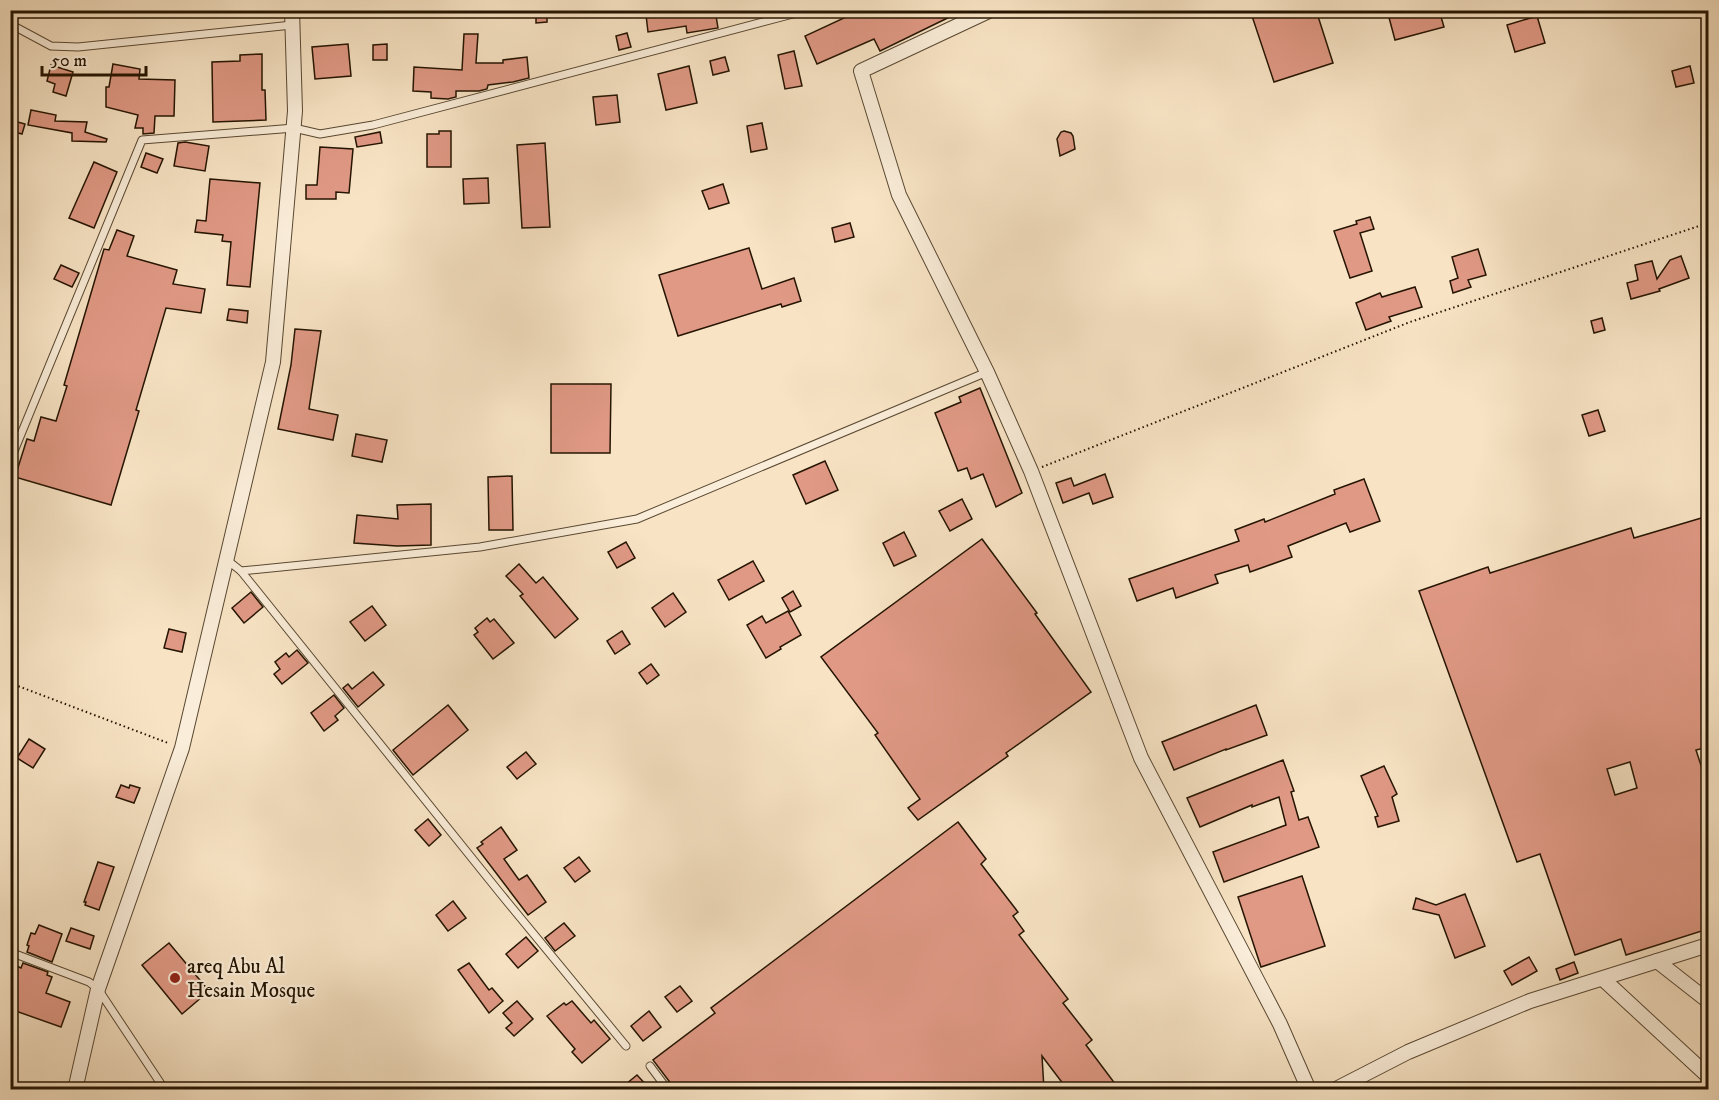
<svg xmlns="http://www.w3.org/2000/svg" width="1719" height="1100" viewBox="0 0 1719 1100" font-family="'IM FELL DW Pica',serif">
<rect width="100%" height="100%" fill="#f8e4c5"/>
<filter id="stains"><feTurbulence type="fractalNoise" baseFrequency=".00333" numOctaves="4"/><feColorMatrix values="0 0 0 0 .2 0 0 0 0 .09 0 0 0 0 .02 0 0 0 .5 -.17"/></filter>
<radialGradient id="worn" r=".72"><stop offset=".6" stop-color="#630" stop-opacity="0"/><stop offset="1" stop-color="#630" stop-opacity=".3"/></radialGradient>
<g fill="#e09985" stroke="#241401" stroke-width="1.5" fill-rule="evenodd">
<polygon points="685,10 715,10 718,28 687,33 686,26 648,32 646,15"/>
<polygon points="861,10 964,10 880,51 874,39 817,64 805,36"/>
<polygon points="1270,10 1316,10 1333,63 1274,82 1252,16"/>
<polygon points="1387,10 1439,10 1444,27 1395,40"/>
<polygon points="536,12 547,12 547,22 536,23"/>
<polygon points="1537,16 1545,43 1515,52 1507,25"/>
<polygon points="627,33 631,47 619,50 616,36"/>
<polygon points="464,34 478,34 476,63 503,63 503,60 527,57 529,78 513,82 488,85 487,89 479,91 456,91 456,97 448,99 431,98 431,92 413,91 414,67 462,70"/>
<polygon points="348,44 351,76 315,79 312,47"/>
<polygon points="387,44 387,60 373,60 373,45"/>
<polygon points="794,51 802,86 785,89 778,55"/>
<polygon points="262,54 262,90 265,90 266,120 213,122 212,62 240,61 240,55"/>
<polygon points="725,57 729,71 713,75 710,61"/>
<polygon points="113,64 140,69 139,79 175,80 174,116 155,116 154,133 143,134 143,128 135,128 138,115 106,107 106,87 109,87"/>
<polygon points="51,65 73,72 66,96 53,92 55,84 47,81"/>
<polygon points="689,66 697,103 666,110 658,74"/>
<polygon points="1690,66 1694,83 1676,87 1672,71"/>
<polygon points="617,95 620,122 596,125 593,97"/>
<polygon points="31,110 56,115 55,121 87,122 85,132 107,139 106,142 72,141 72,133 28,125"/>
<polygon points="14,121 25,124 22,134 11,131"/>
<polygon points="762,123 767,149 751,152 747,126"/>
<polygon points="439,131 451,131 451,167 427,167 427,134 439,134"/>
<polygon points="1064,131 1071,133 1073,136 1075,149 1060,156 1057,139 1061,132"/>
<polygon points="380,132 382,143 357,147 355,137"/>
<polygon points="185,142 209,146 205,171 174,166 178,143"/>
<polygon points="545,143 550,227 522,228 517,145"/>
<polygon points="320,147 353,149 349,193 336,192 336,199 306,199 306,185 317,185"/>
<polygon points="146,153 163,159 157,173 141,167"/>
<polygon points="94,162 117,172 94,228 69,218"/>
<polygon points="488,178 489,203 464,204 463,179"/>
<polygon points="210,179 260,183 250,287 227,285 231,242 222,241 223,235 195,232 197,220 206,221"/>
<polygon points="723,184 729,203 709,209 702,191"/>
<polygon points="1370,217 1374,229 1360,233 1372,271 1350,278 1334,231 1357,224 1356,221"/>
<polygon points="850,223 854,237 835,242 832,228"/>
<polygon points="117,230 134,236 127,256 177,270 173,284 205,289 201,313 166,308 136,410 139,411 111,505 15,477 27,439 34,441 41,417 56,421 67,386 64,385 104,249 109,250"/>
<polygon points="749,248 762,289 794,278 801,301 782,307 781,304 678,336 659,275"/>
<polygon points="1478,249 1486,275 1468,280 1471,287 1453,293 1450,281 1458,278 1452,257"/>
<polygon points="1681,256 1689,278 1659,289 1660,291 1631,299 1627,283 1638,280 1635,265 1652,261 1657,279 1670,260"/>
<polygon points="61,265 79,273 72,287 54,279"/>
<polygon points="1415,287 1422,307 1389,317 1391,321 1366,330 1356,303 1380,293 1382,297"/>
<polygon points="229,309 248,311 247,323 227,320"/>
<polygon points="1602,318 1605,330 1594,333 1591,321"/>
<polygon points="295,329 321,331 309,409 338,415 333,440 278,429 291,365"/>
<polygon points="551,384 611,384 610,453 551,453"/>
<polygon points="980,388 1022,493 996,507 983,474 971,479 967,468 958,471 935,413 961,402 959,397"/>
<polygon points="1598,410 1605,431 1589,436 1582,415"/>
<polygon points="356,434 387,440 382,462 352,456"/>
<polygon points="825,461 838,490 806,504 793,475"/>
<polygon points="1105,474 1113,497 1093,504 1089,493 1063,503 1056,483 1071,478 1074,486"/>
<polygon points="512,476 513,530 489,530 488,477"/>
<polygon points="1364,479 1380,521 1350,532 1346,523 1288,546 1292,557 1250,572 1248,565 1215,575 1218,583 1176,598 1173,588 1137,601 1129,579 1239,541 1235,530 1264,519 1265,522 1335,494 1334,490"/>
<polygon points="962,499 972,519 950,531 939,511"/>
<polygon points="431,504 431,545 397,546 354,543 357,515 398,519 397,505"/>
<path d="M1708 516V747L1696 750 1708 787V929L1626 955 1621 939 1575 955 1540 854 1517 862 1419 591 1488 567 1490 573 1631 528 1634 538ZM1630 762 1637 788 1615 795 1607 769Z"/>
<polygon points="904,532 916,556 894,566 883,543"/>
<polygon points="982,539 1037,613 1035,614 1091,692 1006,753 1008,756 918,820 908,808 920,799 875,735 878,733 821,657"/>
<polygon points="626,542 635,558 617,568 608,552"/>
<polygon points="753,561 764,581 729,600 718,580"/>
<polygon points="519,564 536,583 543,577 578,619 555,638 520,596 523,594 506,576"/>
<polygon points="793,591 801,606 790,612 782,598"/>
<polygon points="251,592 263,607 244,623 232,608"/>
<polygon points="673,593 686,612 665,627 652,608"/>
<polygon points="372,606 386,625 365,641 350,622"/>
<polygon points="788,611 801,635 780,647 781,649 766,658 747,625 762,616 766,623"/>
<polygon points="487,618 490,622 494,619 514,643 493,659 474,635 478,632 475,628"/>
<polygon points="169,629 186,633 182,652 164,648"/>
<polygon points="622,631 630,644 615,654 607,641"/>
<polygon points="297,650 308,663 282,684 274,674 280,669 275,662 286,653 289,657"/>
<polygon points="651,664 659,675 647,684 639,673"/>
<polygon points="373,672 384,685 358,707 343,688 348,684 352,689"/>
<polygon points="334,695 344,708 335,716 338,720 324,731 311,713"/>
<polygon points="448,705 468,730 413,775 393,750"/>
<polygon points="1256,705 1267,735 1226,750 1226,749 1174,770 1162,742"/>
<polygon points="29,739 45,749 33,768 17,758"/>
<polygon points="526,752 536,764 517,779 507,767"/>
<polygon points="1283,760 1294,791 1291,792 1299,820 1308,817 1319,847 1224,882 1213,852 1286,825 1279,797 1252,807 1252,805 1200,827 1187,798"/>
<polygon points="1384,766 1397,794 1392,797 1399,821 1378,827 1375,817 1378,816 1361,776"/>
<polygon points="121,785 129,788 130,785 140,788 134,803 116,797"/>
<polygon points="428,819 441,835 429,846 415,830"/>
<polygon points="958,822 986,859 981,864 1018,912 1013,916 1024,931 1019,935 1068,999 1063,1003 1092,1040 1086,1045 1119,1089 1067,1089 1042,1056 1044,1089 675,1089 653,1060 715,1013 711,1008"/>
<polygon points="501,827 517,850 504,859 519,880 527,875 546,902 528,915 477,848 483,844 481,842"/>
<polygon points="579,857 590,871 575,882 564,868"/>
<polygon points="98,862 114,867 99,910 85,905 86,902 84,902"/>
<polygon points="1302,876 1325,946 1261,967 1238,897"/>
<polygon points="1465,894 1485,946 1455,958 1439,915 1413,909 1416,898 1436,905"/>
<polygon points="453,901 466,918 448,931 436,915"/>
<polygon points="564,923 575,936 555,951 545,938"/>
<polygon points="39,925 62,934 52,962 27,952 29,946 27,945 31,933 35,934"/>
<polygon points="71,928 94,936 90,949 66,941"/>
<polygon points="526,937 538,951 518,968 506,954"/>
<polygon points="169,943 209,991 182,1014 142,965"/>
<polygon points="1529,957 1537,971 1512,985 1504,971"/>
<polygon points="1574,962 1578,973 1560,980 1556,969"/>
<polygon points="10,963 21,968 23,963 48,972 47,975 52,977 46,993 70,1002 61,1027 10,1009"/>
<polygon points="469,963 489,990 492,988 503,1001 489,1013 458,970"/>
<polygon points="680,986 692,1001 677,1012 665,997"/>
<polygon points="517,1001 533,1019 514,1036 506,1028 512,1023 503,1013"/>
<polygon points="572,1001 591,1023 594,1020 610,1039 582,1063 572,1052 575,1049 547,1016 564,1003 566,1005"/>
<polygon points="649,1011 661,1027 643,1041 631,1026"/>
<polygon points="637,1075 650,1089 620,1089"/>
</g>
<g fill="none" stroke-linecap="round" stroke-linejoin="round">
<g stroke="#594832" stroke-width="9">
<g id="service">
<polyline points="10,24 51,46 78,47 292,25"/>
<polyline points="10,461 142,140 294,128 320,134 373,125 808,10"/>
<polyline points="227,560 241,571 500,893 626,1046"/>
<polyline points="241,571 480,547 637,519 987,372"/>
<polyline points="10,952 89,982 98,989 165,1090"/>
<polyline points="650,1066 668,1090"/>
</g>
</g>
<g stroke="#594832" stroke-width="16">
<g id="minor">
<polyline points="991,10 861,71 899,195 987,372 1031,471 1141,758 1280,1024 1309,1090"/>
<polyline points="1657,961 1708,1001"/>
<polyline points="1603,979 1708,1076"/>
<polyline points="75,1090 98,989 182,748 273,362 295,111 292,10"/>
<polyline points="1334,1090 1408,1052 1530,1001 1708,945"/>
</g>
</g>
<g stroke="#241401" stroke-width="2" stroke-dasharray="1.5 3" stroke-linecap="butt">
<polyline points="1042,467 1410,322 1708,223"/>
<polyline points="10,683 168,743"/>
</g>
<use href="#service" stroke="#faedd9" stroke-width="7"/>
<use href="#minor" stroke="#faedd9" stroke-width="14"/>
</g>
<circle fill="#8f2418" stroke="#faedd9" stroke-width="2" cx="175" cy="978" r="6"/>
<g text-anchor="middle" stroke-width="4.5" stroke-linejoin="round" paint-order="stroke">
<g font-size="21" fill="#241401" stroke="#faedd9" text-anchor="start">
<text x="187" y="973">areq Abu Al<tspan x="187" dy="24">Hesain Mosque</tspan></text>
</g>
</g>
<rect width="1719" height="1100" fill="none" stroke="#f8e4c5" stroke-width="36"/>
<rect x="12" y="12" width="1695" height="1076" fill="none" stroke="#241401" stroke-width="3"/>
<rect x="18" y="18" width="1683" height="1064" fill="none" stroke="#241401" stroke-width="1.5"/>
<path d="M42 66v9h104v-9" fill="none" stroke="#241401" stroke-width="3"/>
<text x="51" y="66" font-size="18" fill="#241401" stroke="#faedd9" stroke-width="4.5" paint-order="stroke">50 m</text>
<rect width="100%" height="100%" filter="url(#stains)"/>
<rect width="100%" height="100%" fill="url(#worn)"/>
</svg>
